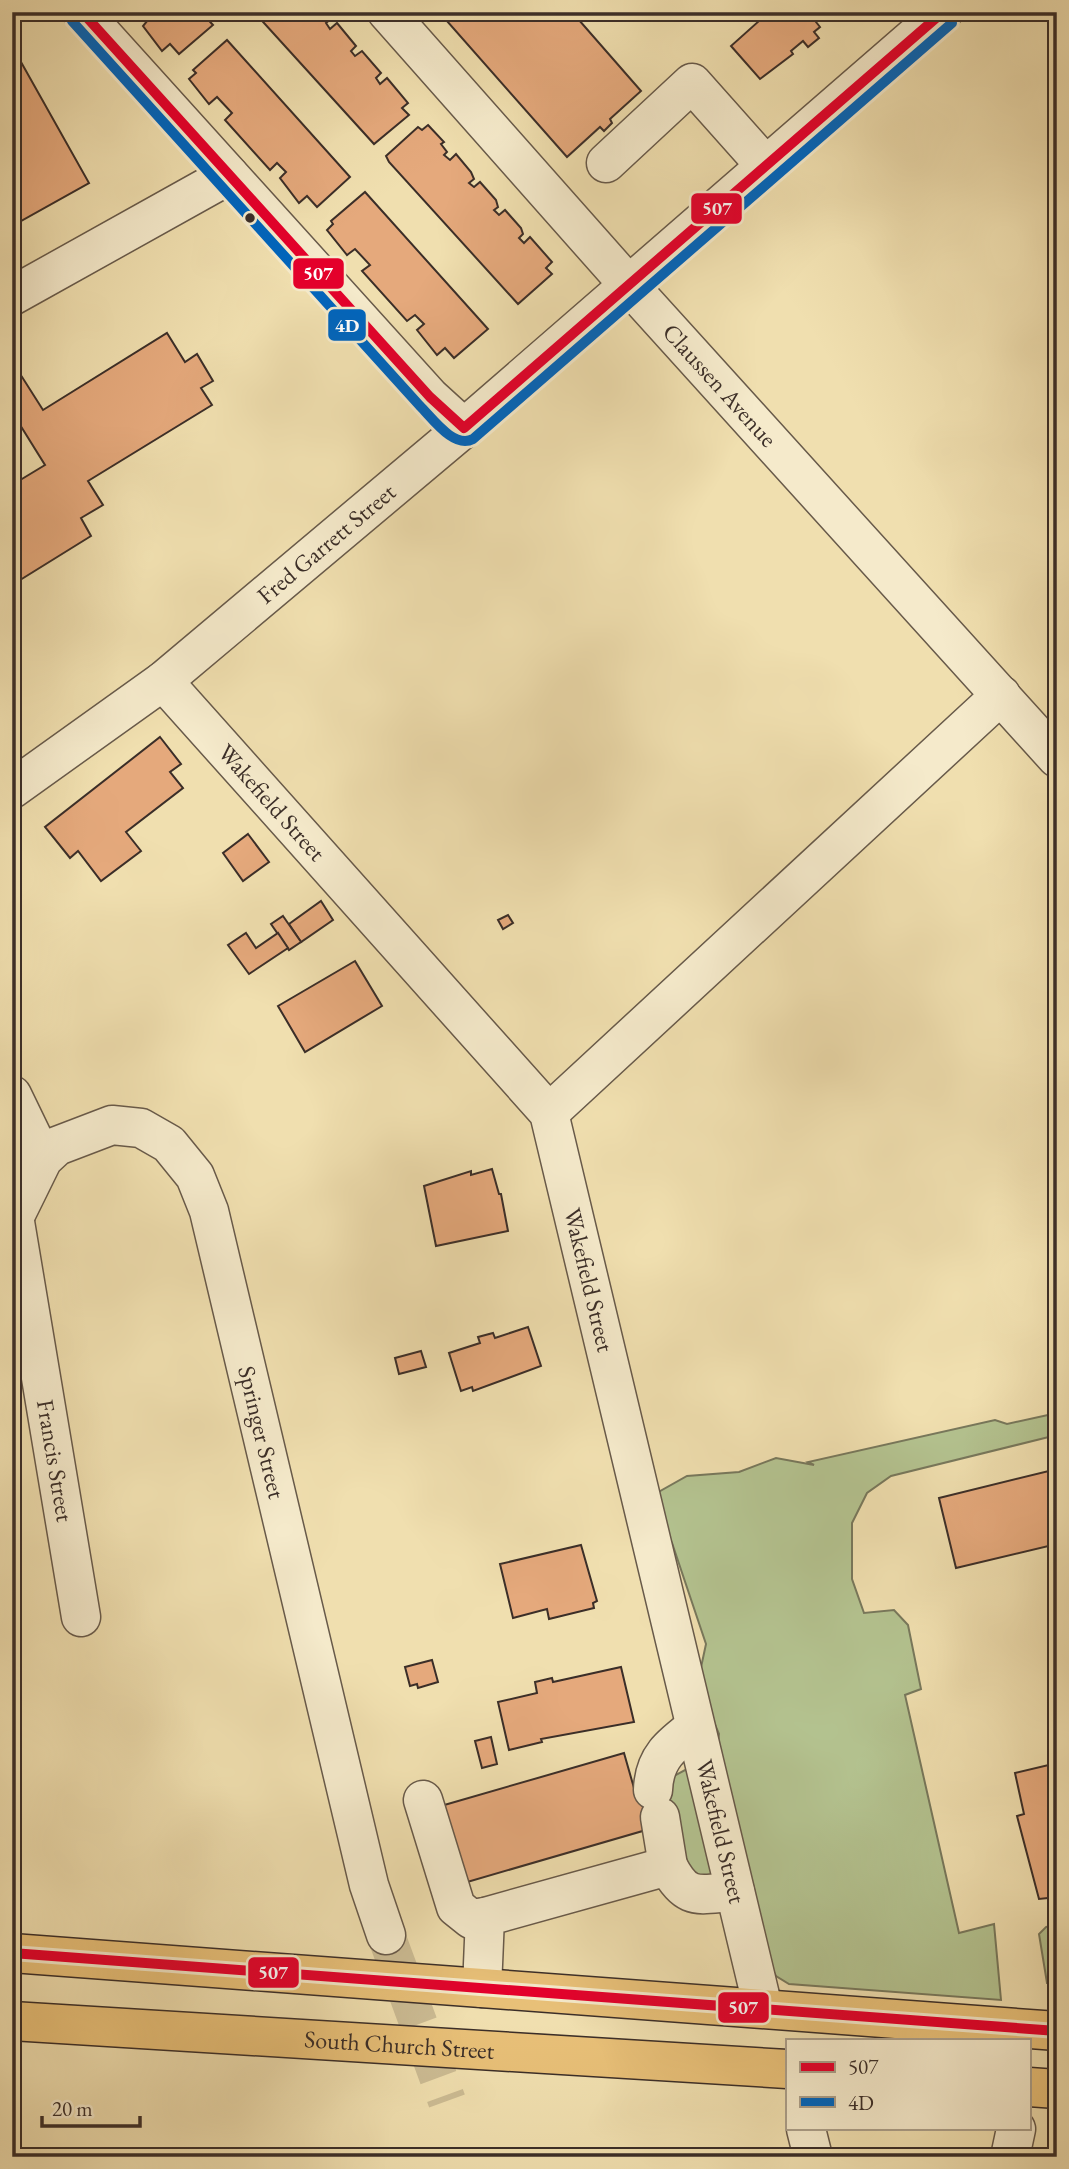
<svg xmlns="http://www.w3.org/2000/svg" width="1069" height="2169" viewBox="0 0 1069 2169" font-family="'EB Garamond',serif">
<rect width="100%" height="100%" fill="#f0dfaf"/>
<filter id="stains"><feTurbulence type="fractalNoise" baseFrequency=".00286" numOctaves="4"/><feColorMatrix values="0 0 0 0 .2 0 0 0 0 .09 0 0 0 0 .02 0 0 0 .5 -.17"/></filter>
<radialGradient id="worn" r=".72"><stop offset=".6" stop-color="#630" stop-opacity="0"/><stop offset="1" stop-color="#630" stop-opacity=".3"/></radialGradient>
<g fill="#b4c390" stroke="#78785c" stroke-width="2">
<polygon points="1057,1413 1057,1435 891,1476 867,1493 852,1523 852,1579 864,1613 894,1610 908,1625 921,1689 905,1695 959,1933 994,1924 1001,2000 789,1984 776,1976 764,1954 681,1874 659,1784 717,1753 719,1734 707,1706 700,1672 706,1644 672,1543 661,1526 655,1494 687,1476 739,1472 776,1458 814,1465 808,1462 995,1420 1007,1424"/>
<polygon points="1057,1923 1057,1983 1047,1983 1039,1934 1046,1927"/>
</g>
<g fill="#e5a97c" stroke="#3b2e28" stroke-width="2">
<polygon points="142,12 201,12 213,25 179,54 170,44 162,51 143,26 148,20"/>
<polygon points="254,12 326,12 332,18 326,23 330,29 337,23 356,46 351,51 355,56 362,51 381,73 376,78 380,84 387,78 408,103 402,108 409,115 374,144"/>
<polygon points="439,12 572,12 641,91 610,119 612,123 604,131 600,127 567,157"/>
<polygon points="769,12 808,12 820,27 814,32 819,38 808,47 803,41 791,51 793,54 760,79 731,46"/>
<polygon points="227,40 350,177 317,207 307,196 299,203 280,178 286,172 277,163 270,170 225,120 232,113 217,97 209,104 189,79 196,73 193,70"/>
<polygon points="12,46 89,183 12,226"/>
<polygon points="428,125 444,142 441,144 447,152 444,155 450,160 456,154 471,172 474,179 469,183 474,187 480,182 496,200 498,207 494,210 499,215 505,210 521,228 523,234 519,238 524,243 530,237 552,262 546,268 552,274 518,304 389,162 386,156 418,127 422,130"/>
<polygon points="365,192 488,329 454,358 445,348 437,355 417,330 424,324 415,315 407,321 362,271 370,265 355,249 347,255 327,230 333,224 331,221"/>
<polygon points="167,333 185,362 197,354 213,381 201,388 212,405 88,481 103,505 81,518 91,536 12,585 12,485 45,465 12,412 12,372 17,369 43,410"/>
<polygon points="160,737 181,764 170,772 183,788 126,832 141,851 101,881 78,851 70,858 45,827"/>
<polygon points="248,834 269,862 243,881 223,853"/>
<polygon points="321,901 333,920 301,942 289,924"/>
<polygon points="508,915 513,923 503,929 498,920"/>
<polygon points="283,916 301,942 289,950 271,924"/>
<polygon points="246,933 256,948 278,933 288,948 249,974 228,945"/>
<polygon points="355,961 382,1006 305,1052 278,1006"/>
<polygon points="492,1169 499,1194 501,1194 508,1231 436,1246 424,1186 471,1171 471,1175"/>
<polygon points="528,1327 541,1366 473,1391 472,1387 461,1391 449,1353 480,1343 478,1337 493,1333 495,1338"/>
<polygon points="421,1351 426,1367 399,1374 395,1358"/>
<polygon points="1057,1469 1057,1544 956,1568 939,1498"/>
<polygon points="581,1545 597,1601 593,1603 594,1608 549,1619 547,1609 513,1618 500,1564"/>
<polygon points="432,1660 438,1682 418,1688 417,1684 410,1686 405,1667"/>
<polygon points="621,1667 634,1722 541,1739 542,1742 509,1750 498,1702 537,1693 535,1682 552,1678 553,1682"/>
<polygon points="491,1737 497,1764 482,1768 475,1741"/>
<polygon points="624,1753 636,1795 660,1817 646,1830 457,1885 434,1808"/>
<polygon points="1057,1763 1057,1897 1039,1899 1017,1816 1024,1814 1015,1773"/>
</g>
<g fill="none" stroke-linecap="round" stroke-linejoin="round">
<polyline stroke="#ccbc94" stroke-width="38" stroke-dasharray="38 19" stroke-linecap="butt" points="386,1935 447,2101"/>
<g stroke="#685a4a" stroke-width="41">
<g id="minor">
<polyline points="82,12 430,397 464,428"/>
<path id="s1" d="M387 12 627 283 1057 758"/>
<polyline points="606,163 692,83 765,165"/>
<polyline points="12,296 229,175"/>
<path id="s2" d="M163 681 549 1113 763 2008"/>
<path id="s3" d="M12 789 163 681 464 428 943 12"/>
<polyline points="12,1095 43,1159"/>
<polyline points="549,1113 1001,695"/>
<path id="s4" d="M12 1222 43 1159 57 1146 112 1125 141 1128 169 1144 195 1176 209 1211 369 1885 386 1935"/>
<path id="s5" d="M15 1222 81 1617"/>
<path d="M653 1790C654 1758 671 1745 695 1727"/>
<polyline points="423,1800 456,1907 471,1919 485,1917"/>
<polyline points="660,1817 668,1866"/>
<path d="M482 1988 485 1917 668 1866C687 1902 698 1894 735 1892"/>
<polyline points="806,2129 813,2157"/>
<polyline points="1010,2157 1016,2129"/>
</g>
</g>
<g stroke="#3b2e28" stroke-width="41">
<g id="major">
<polyline points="12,1953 1057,2031"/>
<path id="s6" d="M12 2021 787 2069"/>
<polyline points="1029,2087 1057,2089"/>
</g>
</g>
<use href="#minor" stroke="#f5eacb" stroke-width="38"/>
<use href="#major" stroke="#e8c078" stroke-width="38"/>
<g stroke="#f5eacb" stroke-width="16">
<g id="bus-1">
<polyline points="82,12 430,397 464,428 943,12"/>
<polyline points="12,1953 1057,2031"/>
</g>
</g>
<g stroke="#f5eacb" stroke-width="16">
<path id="bus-2" d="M72 21 420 406C433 419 454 449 473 439L952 23"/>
</g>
<use href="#bus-1" stroke="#e4002b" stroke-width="10"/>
<use href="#bus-2" stroke="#0065bd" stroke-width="10"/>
</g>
<circle fill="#3b2e28" stroke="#f5eacb" stroke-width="2.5" cx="250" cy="218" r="6"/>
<g text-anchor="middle" stroke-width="7" stroke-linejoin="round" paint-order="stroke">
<g font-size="24" fill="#3b2e28" stroke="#f5eacb">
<text dy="8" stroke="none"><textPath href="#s1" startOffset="500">Claussen Avenue</textPath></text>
<text dy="8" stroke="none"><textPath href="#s3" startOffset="399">Fred Garrett Street</textPath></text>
<text dy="8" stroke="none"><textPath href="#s2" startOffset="163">Wakefield Street</textPath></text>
<text dy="8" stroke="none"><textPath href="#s2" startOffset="751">Wakefield Street</textPath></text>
<text dy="8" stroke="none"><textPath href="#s4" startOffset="516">Springer Street</textPath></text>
<text dy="8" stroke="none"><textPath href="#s5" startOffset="242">Francis Street</textPath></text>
<text dy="8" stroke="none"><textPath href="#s2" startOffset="1318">Wakefield Street</textPath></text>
<text dy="8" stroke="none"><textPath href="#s6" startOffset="388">South Church Street</textPath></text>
</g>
</g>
<g stroke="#f5eacb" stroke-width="2.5">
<rect x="690" y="192" width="53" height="33" rx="7" fill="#e4002b"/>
<rect x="292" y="257" width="53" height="33" rx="7" fill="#e4002b"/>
<rect x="327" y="308" width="40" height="34" rx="7" fill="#0065bd"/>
<rect x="247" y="1956" width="53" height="33" rx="7" fill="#e4002b"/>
<rect x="717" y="1991" width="53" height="33" rx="7" fill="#e4002b"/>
</g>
<g font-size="19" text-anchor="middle" font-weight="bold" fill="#fff">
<text x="717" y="215">507</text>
<text x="318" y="280">507</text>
<text x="347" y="332">4D</text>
<text x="273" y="1979">507</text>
<text x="743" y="2014">507</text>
</g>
<rect width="1069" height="2169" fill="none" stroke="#f0dfaf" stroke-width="42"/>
<rect x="14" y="14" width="1041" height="2141" fill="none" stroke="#3b2e28" stroke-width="3.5"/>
<rect x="21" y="21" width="1027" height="2127" fill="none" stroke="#3b2e28" stroke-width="2"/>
<rect x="786" y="2039" width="245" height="91" fill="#f5eacb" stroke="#ab9f8a" stroke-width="2"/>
<rect x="800" y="2062" width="35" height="10" fill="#e4002b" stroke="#ab9f8a" stroke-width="2"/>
<text x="848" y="2074" font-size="21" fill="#3b2e28">507</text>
<rect x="800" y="2097" width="35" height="10" fill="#0065bd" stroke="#ab9f8a" stroke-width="2"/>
<text x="848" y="2110" font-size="21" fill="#3b2e28">4D</text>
<path d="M42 2116v10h98v-10" fill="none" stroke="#3b2e28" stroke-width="3.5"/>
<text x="52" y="2116" font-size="21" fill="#3b2e28" stroke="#f5eacb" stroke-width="5" paint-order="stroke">20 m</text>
<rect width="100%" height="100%" filter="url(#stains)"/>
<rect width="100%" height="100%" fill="url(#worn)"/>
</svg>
